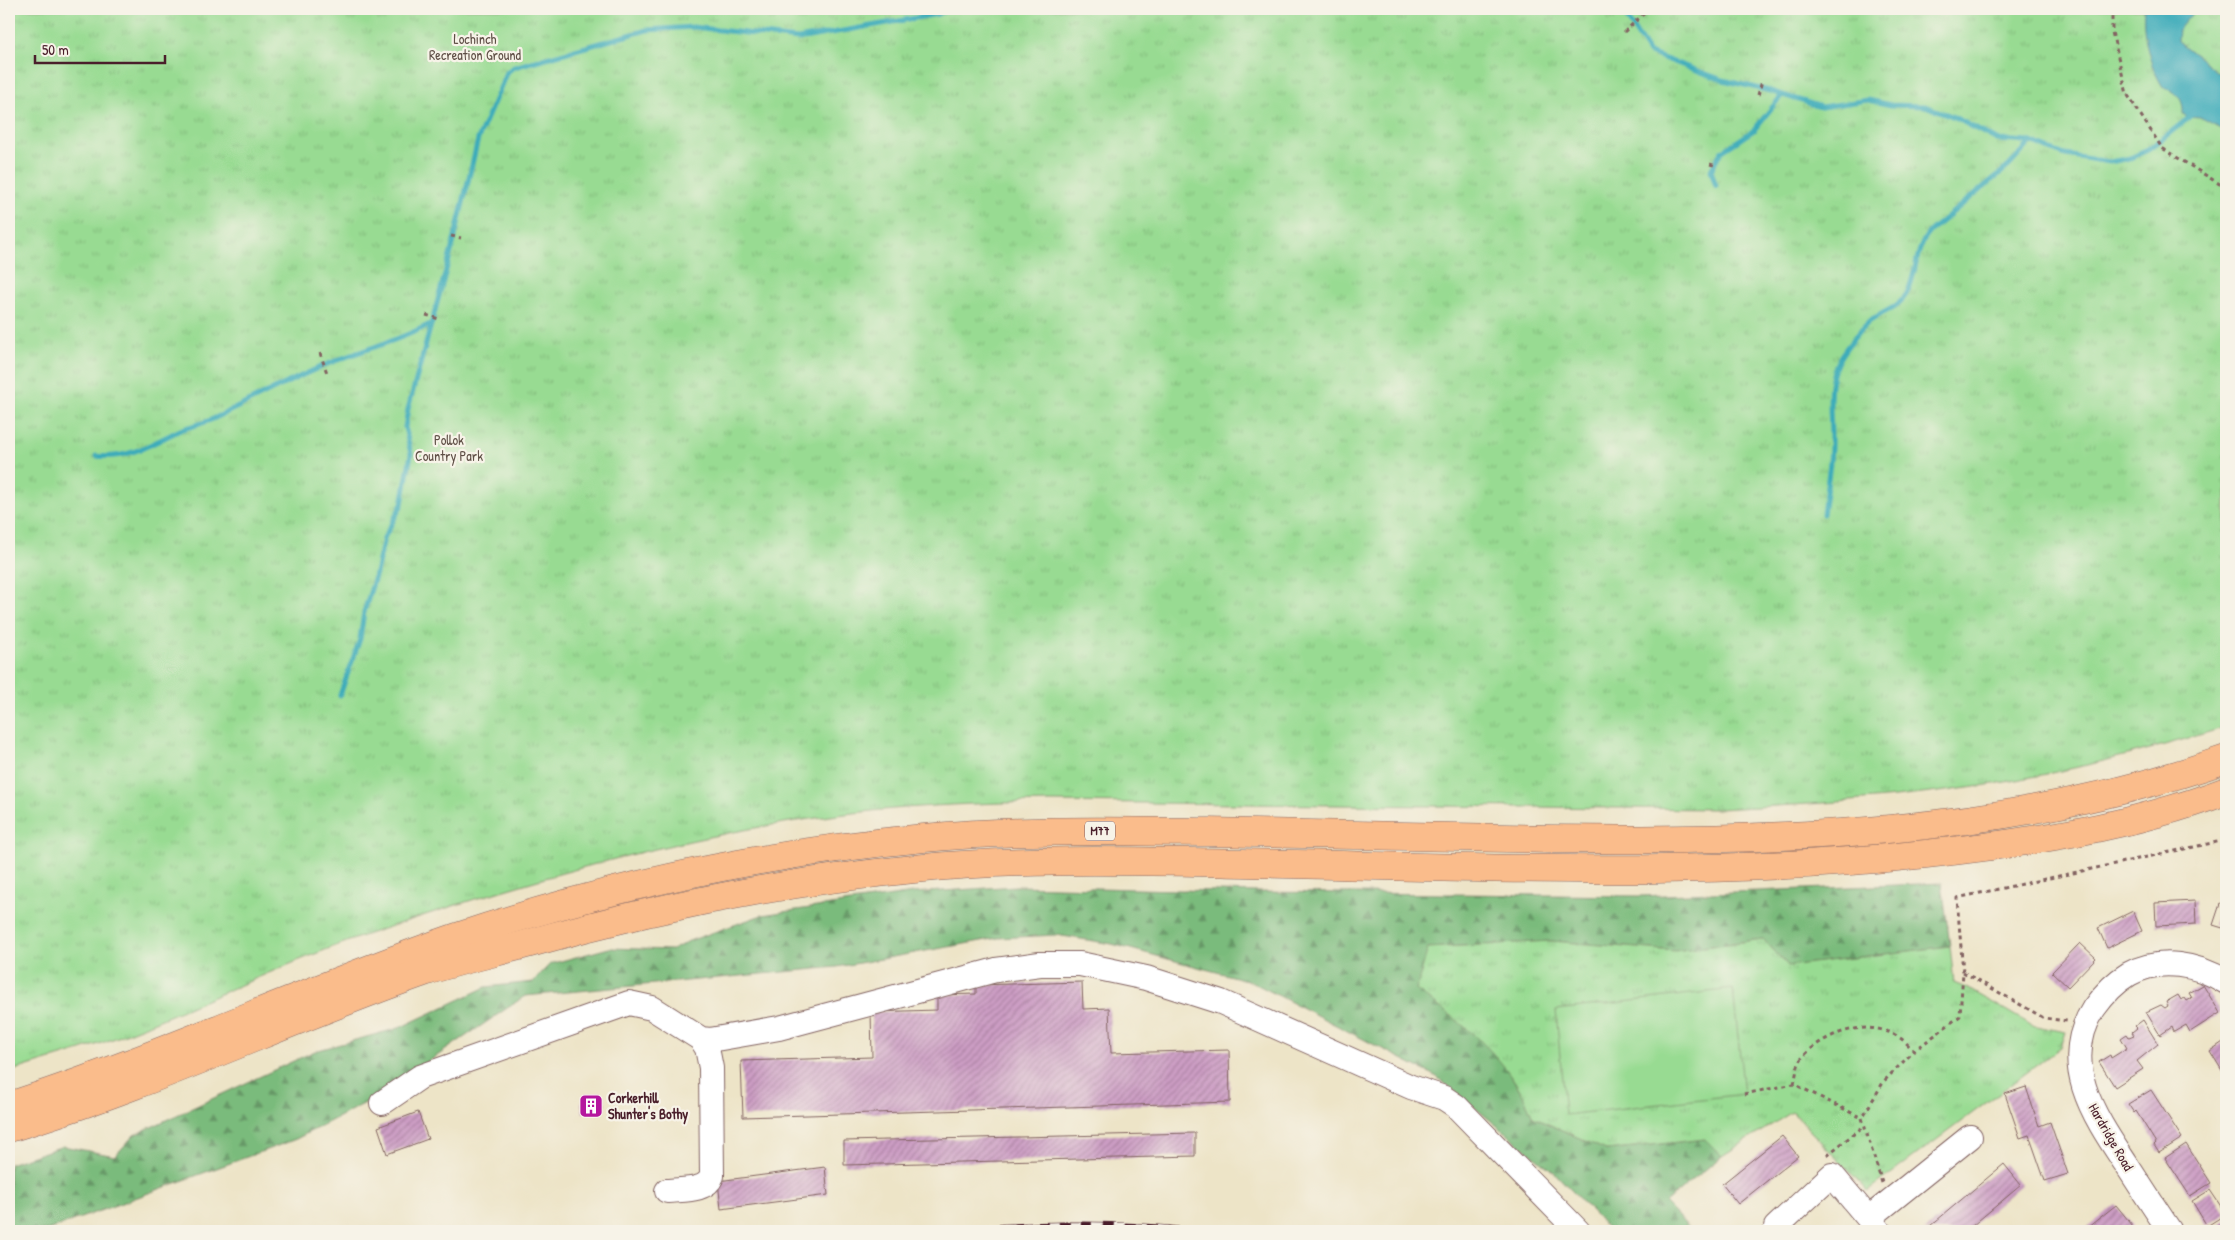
<svg xmlns="http://www.w3.org/2000/svg" width="2235" height="1240" viewBox="0 0 2235 1240" font-family="'Patrick Hand',sans-serif">
<defs>
<pattern id="forest-firs" width="22" height="20" patternUnits="userSpaceOnUse" patternTransform="scale(1.25)"><rect width="22" height="20" fill="#7abb7c"/><path d="M5 1l3.5 6h-7zM16 11l3.5 6h-7z" fill="#669766"/></pattern>
<pattern id="park-tufts" width="24" height="20" patternUnits="userSpaceOnUse" patternTransform="scale(1.25)"><rect width="24" height="20" fill="#98db92"/><path d="M3 7l-1-3M5 7V3M7 7l1-3M15 17l-1-3M17 17v-4M19 17l1-3" fill="none" stroke="#84bc7e"/></pattern>
<pattern id="building-hatch" width="6" height="6" patternUnits="userSpaceOnUse" patternTransform="scale(1.25)"><rect width="6" height="6" fill="#cc9dc4"/><path d="M-1 1l2-2M0 6l6-6M5 7l2-2" fill="none" stroke="#a87f9f"/></pattern>
</defs>
<rect width="100%" height="100%" fill="#f7f3e8"/>
<filter id="ink" filterUnits="userSpaceOnUse"><feTurbulence type="fractalNoise" baseFrequency=".02" numOctaves="2"/><feDisplacementMap in="SourceGraphic" scale="10" xChannelSelector="R" yChannelSelector="G"/><feConvolveMatrix kernelMatrix="1 2 1 2 8 2 1 2 1" color-interpolation-filters="sRGB"/></filter>
<filter id="wash" filterUnits="userSpaceOnUse"><feTurbulence type="fractalNoise" baseFrequency=".0096" numOctaves="4" result="noise"/><feDisplacementMap in="SourceGraphic" scale="20" xChannelSelector="R" yChannelSelector="G"/><feGaussianBlur stdDeviation="1.12" result="paint"/><feColorMatrix in="noise" values="0 0 0 0 0 0 0 0 0 0 0 0 0 0 0 0 0 1.4 0 .05"/><feComposite in="paint" operator="in"/></filter>
<g filter="url(#wash)">
<rect width="100%" height="100%" fill="#ede4c7"/>
<polygon fill="url(#forest-firs)" stroke="#626d54" points="1942,883 1950,946 1788,966 1763,939 1675,951 1551,941 1428,948 1461,1023 1499,1057 1525,1098 1533,1117 1606,1150 1705,1139 1722,1156 1665,1203 1692,1231 1610,1231 1554,1172 1437,1077 1250,981 1112,944 1056,935 998,938 837,967 525,996 375,1098 296,1139 45,1231 9,1231 9,1164 63,1146 115,1156 134,1135 315,1051 399,1028 486,987 533,982 550,964 609,948 672,950 689,941 762,915 913,893 1017,886 1258,892 1642,896"/>
<g fill="url(#park-tufts)" stroke="#717d5e">
<path d="M9 9H2226V727C2137 754 2045 778 1953 790 1875 801 1797 805 1718 809L1052 802C976 803 898 806 823 817 665 839 511 885 360 937 278 966 199 1005 118 1037 82 1051 45 1060 9 1072Z"/>
<path d="M1763 939 1788 966 1950 946 1954 983 1973 991 2031 1025 2066 1032 2061 1047 1868 1191 1792 1112 1722 1156 1705 1139 1606 1150 1533 1117C1510 1058 1466 1026 1416 990L1428 948 1551 941 1675 951Z"/>
</g>
<polygon fill="#98db92" stroke="#717d5e" points="1733,989 1744,1094 1565,1115 1556,1010"/>
<path fill="#3cacba" stroke="#436672" d="M2144 9H2196L2179 29 2178 41 2226 79V132L2200 118 2187 117 2183 114C2184 99 2177 92 2163 87 2149 65 2142 35 2144 9Z"/>
<g fill="none" stroke-linecap="round" stroke-linejoin="round">
<g stroke="#3cacba" stroke-width="5">
<polyline points="1621,9 1649,53 1723,80 1770,91 1821,107 1868,100 1891,105 1925,106 1952,116 1997,140 2031,142 2065,155 2110,162 2130,158 2148,150 2195,113"/>
<polyline points="1716,186 1711,170 1721,152 1754,130 1782,95"/>
<path d="M96 456C127 460 151 444 178 431 189 426 202 424 213 419 250 402 286 382 323 366 359 350 398 342 432 323"/>
<path d="M1823 514C1826 489 1832 463 1831 438 1831 405 1824 375 1847 347 1854 338 1861 329 1870 321 1883 311 1900 308 1908 291 1917 271 1915 249 1930 231L2009 166 2031 142"/>
<polyline points="340,695 360,639 364,612 376,573 384,538 402,504 411,454 405,427 408,409 454,241 478,139 507,72 514,67 647,30 693,27 798,39 938,14 951,9"/>
</g>
</g>
<g id="blocks">
<g fill="url(#building-hatch)">
<polygon points="2195,901 2196,924 2156,926 2155,903"/>
<polygon points="2220,904 2226,906 2226,929 2213,925"/>
<polygon points="2133,911 2142,931 2107,948 2098,928"/>
<polygon points="2080,943 2096,958 2068,987 2052,972"/>
<polygon points="1082,982 1083,1009 1109,1008 1111,1053 1229,1050 1230,1102 743,1117 741,1061 872,1057 871,1012 937,1010 937,995 976,994 976,985"/>
<polygon points="2203,985 2220,1013 2190,1032 2186,1025 2174,1032 2172,1027 2160,1035 2146,1012 2161,1005 2165,1008 2168,1006 2166,1002 2178,995 2181,1000 2185,998 2187,1001 2192,998 2189,993"/>
<polygon points="2143,1020 2158,1044 2137,1061 2143,1069 2115,1087 2099,1062 2110,1055 2111,1058 2127,1048 2121,1038 2127,1034 2129,1037 2134,1035 2132,1032 2137,1028 2135,1026"/>
<polygon points="2226,1040 2226,1077 2210,1051"/>
<polygon points="2026,1087 2039,1126 2050,1122 2068,1174 2045,1181 2029,1135 2020,1138 2005,1094"/>
<polygon points="2151,1090 2182,1138 2159,1153 2154,1145 2156,1143 2136,1111 2134,1113 2128,1104"/>
<polygon points="600,1099 602,1109 583,1113 581,1103"/>
<polygon points="418,1112 428,1139 387,1154 378,1127"/>
<polygon points="1195,1133 1195,1156 844,1165 844,1141"/>
<polygon points="1782,1136 1798,1156 1738,1204 1722,1184"/>
<polygon points="2186,1144 2211,1183 2190,1196 2165,1158"/>
<polygon points="2004,1164 2021,1185 1966,1231 1924,1231"/>
<polygon points="825,1167 828,1195 721,1209 718,1181"/>
<polygon points="2210,1190 2226,1214 2207,1226 2192,1201"/>
<polygon points="2116,1205 2133,1226 2126,1231 2083,1231"/>
<polygon points="2226,1220 2226,1231 2212,1231"/>
</g>
</g>
</g>
<g filter="url(#ink)">
<use href="#blocks" fill-opacity="0" stroke="#836462" stroke-width="1"/>
<g fill="none" stroke-linecap="round" stroke-linejoin="round">
<g stroke="#836462" stroke-width="26">
<g id="minor">
<polyline points="382,1103 420,1077 629,1003 652,1008 701,1039 710,1040 779,1028 996,970 1040,964 1080,964 1146,978 1221,1002 1411,1087 1444,1098 1456,1106 1578,1231"/>
<path d="M667 1191C682 1189 706 1192 712 1176L711 1068 707 1048 701 1039"/>
<polyline points="1869,1218 1970,1137"/>
<polyline points="1776,1227 1832,1175 1879,1231"/>
<path d="M2170 1231C2155 1209 2141 1187 2126 1164 2095 1117 2058 1064 2094 1008 2104 994 2114 983 2129 974 2160 957 2198 964 2226 982"/>
</g>
</g>
<g stroke="#836462" stroke-width="29">
<g id="highway">
<path d="M9 1106C161 1057 306 989 457 937 609 886 764 853 924 838 1019 829 1114 831 1209 832 1323 834 1437 837 1551 839 1779 842 2009 835 2226 759"/>
<path d="M9 1128C151 1086 285 1021 424 972 456 961 490 954 523 945 651 908 781 882 914 869 1023 858 1134 861 1244 863 1471 867 1700 879 1926 854 2027 843 2131 827 2226 791"/>
</g>
</g>
<g stroke="#836462" stroke-width="3" stroke-dasharray="4 4" stroke-linecap="butt">
<polyline points="2112,9 2112,32 2127,94 2162,148 2226,188"/>
<polyline points="1624,32 1649,9"/>
<polyline points="1758,95 1762,81"/>
<polyline points="1710,164 1717,166"/>
<polyline points="451,236 461,238"/>
<polyline points="426,315 439,319"/>
<polyline points="320,353 327,373"/>
<polyline points="1963,972 2044,1018 2067,1021"/>
<path d="M1794 1084C1796 1076 1797 1064 1802 1058 1824 1032 1870 1017 1900 1038 1905 1041 1910 1047 1914 1051"/>
<polyline points="1744,1094 1794,1084 1862,1118"/>
<polyline points="1827,1155 1864,1126"/>
<polyline points="1882,1183 1862,1118 1884,1081 1914,1051 1960,1016 1963,972 1957,898 2226,840"/>
</g>
<use href="#minor" stroke="#fff" stroke-width="24"/>
<use href="#highway" stroke="#fabc8b" stroke-width="28"/>
<g stroke="#4a1f2b" stroke-width="5.5">
<path id="rail" d="M938 1231C1024 1224 1110 1220 1196 1231"/>
</g>
<use href="#rail" stroke="#f7f3e8" stroke-width="4" stroke-dasharray="11" stroke-linecap="butt"/>
</g>
</g>
<defs>
<g id="building-square" transform="scale(1.25)"><rect x="-9" y="-9" width="18" height="18" rx="4" fill="#b5179e" stroke="#f7f3e8"/><path d="M-4-6H4V6H1V3H-1V6H-4ZM-2.5-4.3h1.7v1.8h-1.7ZM.8-4.3h1.7v1.8H.8ZM-2.5-1h1.7V.8h-1.7ZM.8-1h1.7V.8H.8Z" fill="#fff"/></g>
</defs>
<g fill-rule="evenodd">
<use href="#building-square" x="591" y="1106"/>
</g>
<g text-anchor="middle" stroke-width="4.5" stroke-linejoin="round" paint-order="stroke">
<rect fill="#f7f3e8" stroke="#7e5f64" stroke-width="1" x="1085" y="821.5" width="30" height="19" rx="4"/>
<g font-size="12" font-weight="bold" fill="#4a1f2b">
<text x="1100" y="835">M77</text>
</g>
<g font-size="14" fill="#5e4e45" stroke="#f7f3e8">
<text x="475" y="44">Lochinch<tspan x="475" dy="16">Recreation Ground</tspan></text>
<text x="449" y="445">Pollok<tspan x="449" dy="16">Country Park</tspan></text>
</g>
<g font-size="14" font-weight="bold" fill="#4a1f2b" stroke="#f7f3e8" text-anchor="start">
<text x="608" y="1103">Corkerhill<tspan x="608" dy="16">Shunter's Bothy</tspan></text>
</g>
<g font-size="14" fill="#4a1f2b" stroke="#f7f3e8">
<text transform="translate(2111 1137) rotate(60)" y="5">Hardridge Road</text>
</g>
</g>
<rect width="2235" height="1240" fill="none" stroke="#f7f3e8" stroke-width="30"/>
<path d="M35 55v8h130v-8" fill="none" stroke="#4a1f2b" stroke-width="2.5"/>
<text x="42" y="55" font-size="15" fill="#4a1f2b" stroke="#f7f3e8" stroke-width="4" paint-order="stroke">50 m</text>
</svg>
